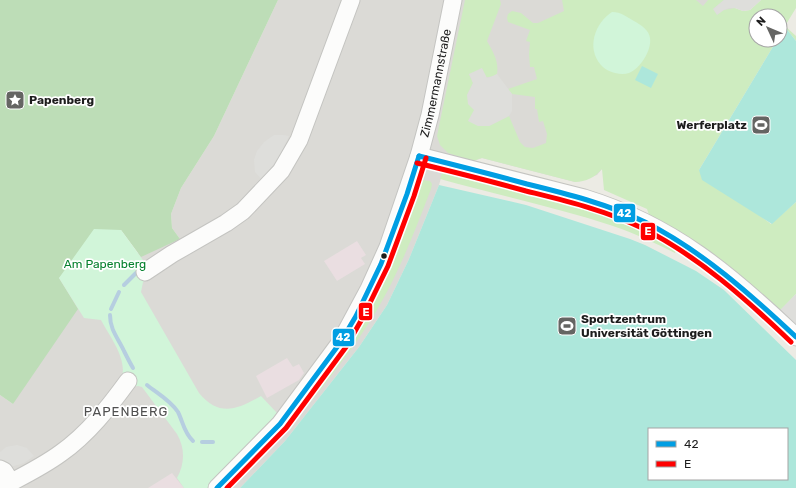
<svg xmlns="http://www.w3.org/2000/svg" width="796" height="488" viewBox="0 0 796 488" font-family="Rubik,sans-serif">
<rect width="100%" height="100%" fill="#ecebe4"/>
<polygon fill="#dbdad6" points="278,0 761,0 735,8 597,175 575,182 482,158 473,161 448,154 439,185 409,259 387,305 359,347 285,441 240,488 0,488 0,395 13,404 59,278 180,239 172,228 171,214 181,188 214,136"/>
<g fill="#eadee1">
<polygon points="357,241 366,255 361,258 365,264 337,281 324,261"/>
<polygon points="287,358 293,367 299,364 304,373 299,380 267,398 256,376"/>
<polygon points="172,473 184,488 148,488"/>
</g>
<g fill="#ceecc0">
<path d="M465 0H500L501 4 487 41C493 52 499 61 497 74 488 80 479 76 469 74L473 83 467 95 489 126 509 116 520 142 525 147 533 148 546 143 547 134 543 121 539 122 537 109H535V97L512 94 508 89 537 79 534 67H530L529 54 530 42 526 41 530 30 508 22 507 18 508 14 512 11 521 13 533 23H538L564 11 562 0H696L703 6 708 0H724L713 9 724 10 735 8 743 11 750 10 761 0H796V8L785 26 796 36V41L785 27 780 35V16H756V40H777L699 170 771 224 796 202V294L780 311 731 269 649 215 647 209 604 190 602 169C595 177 586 182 575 182L482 158 473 161 448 153 440 145 437 136Z"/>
<path d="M443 170 585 208 635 227 677 249 675 253C655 243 634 233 613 226 556 207 497 195 440 179Z"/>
<path d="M422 180 430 181 432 184 431 189C418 223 405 257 388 290 365 334 334 373 303 411 342 358 375 302 400 240 408 221 413 200 422 180Z"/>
</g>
<polygon fill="#bdddb7" points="0,0 278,0 214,136 181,188 171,214 172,228 180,239 141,257 121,230 59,278 78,309 13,404 0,395"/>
<g fill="#d1f5d9">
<path d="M612 12C621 12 627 17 634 21 641 25 649 30 650 38 652 50 640 69 629 73 620 76 607 72 601 65 586 48 595 23 612 12Z"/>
<path d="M94 229 121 230 148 267 152 276 143 282 141 292 199 393C219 417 237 410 261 396L277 413 251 445 208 488H184L177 478C185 463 185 448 177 434L142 387 138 386 132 387 122 377C127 358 110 337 101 320L84 318 59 278Z"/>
</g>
<g fill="#ade7db" fill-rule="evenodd">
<polygon points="785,27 796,41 796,202 772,224 702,180 699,170 777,40 780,40 780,35"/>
<polygon points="642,66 658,74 651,88 635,80"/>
<path d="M439 185 526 205 630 239 645 245 696 271 724 290 796 360V488H240L285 441 359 347 387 305 409 259ZM649 429H787V479H649Z"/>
</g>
<g fill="#dededb">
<polygon points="724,0 761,0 750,10 743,11 735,8 729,8 724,10 717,15 713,9"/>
<polygon points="482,68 487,78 493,76 497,74 512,94 512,111 509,116 489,126 478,126 468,121 474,110 468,104 467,95 473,83 469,74"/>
<polygon points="274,135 283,135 289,136 278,160 261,179 255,172 254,160 257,151 264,142"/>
<polygon points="796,294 796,325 780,310"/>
<polygon points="17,445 27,448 34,456 24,463 7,468 0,466 0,452 6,447"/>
</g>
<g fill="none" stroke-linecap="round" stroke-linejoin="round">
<g stroke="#b6cee0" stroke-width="4">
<polyline points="124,285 136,273"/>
<polyline points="111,309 119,292"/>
<path d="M110 315C110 330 118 338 124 351 127 357 130 363 133 368"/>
<path d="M147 385C158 394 170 400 178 412 183 422 184 433 193 441"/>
<polyline points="202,442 213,442"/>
</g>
<g stroke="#c4c4c1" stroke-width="19">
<g id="street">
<path d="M419 156 584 198C672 225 731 275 796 337"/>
<polyline points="145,272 172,254 226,223 243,211 281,171 299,140 351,0"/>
<polyline points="0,469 4,471 11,482"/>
<path d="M0 488C21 477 42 467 61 453 88 434 109 407 128 381"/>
<path id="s1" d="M217 488 280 424 340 343 369 289 388 247 419 156 430 115 453 0"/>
</g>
</g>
<use href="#street" stroke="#fcfcfb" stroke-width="17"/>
<g stroke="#fff" stroke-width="8">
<g id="bus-1">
<path d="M419 156C455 165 491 174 527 184 568 194 607 204 645 222 702 251 750 294 796 337"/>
<polyline points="217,488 280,424 340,343 356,316 381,264 407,194 419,156"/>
</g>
</g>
<g stroke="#fff" stroke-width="8">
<g id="bus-2">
<path d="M417 163C454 172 490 181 526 191 566 201 605 210 642 228 698 256 746 299 791 342"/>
<polyline points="227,488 286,428 346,347 362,319 388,266 414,196 426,158"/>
</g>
</g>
<use href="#bus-1" stroke="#009ee3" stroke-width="5"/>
<use href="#bus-2" stroke="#f00" stroke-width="5"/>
</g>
<defs>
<g id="sight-square" transform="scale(1)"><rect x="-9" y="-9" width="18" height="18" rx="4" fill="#656563" stroke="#fff"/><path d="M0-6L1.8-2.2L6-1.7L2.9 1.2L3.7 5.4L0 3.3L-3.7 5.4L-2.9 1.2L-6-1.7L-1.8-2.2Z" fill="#fff"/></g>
<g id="stadium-square" transform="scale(1)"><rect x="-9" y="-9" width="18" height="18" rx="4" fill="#656563" stroke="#fff"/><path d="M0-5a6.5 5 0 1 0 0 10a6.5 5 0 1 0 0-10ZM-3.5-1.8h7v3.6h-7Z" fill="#fff"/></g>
</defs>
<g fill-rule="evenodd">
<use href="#sight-square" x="15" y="100"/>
<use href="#stadium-square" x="761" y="125"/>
<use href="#stadium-square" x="567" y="326"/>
</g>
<circle fill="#1d1d1d" stroke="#fff" stroke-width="1.5" cx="384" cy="256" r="3.5"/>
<g text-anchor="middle" stroke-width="3.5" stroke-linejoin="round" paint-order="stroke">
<g font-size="12" fill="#1d1d1d" stroke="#fff">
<text dy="4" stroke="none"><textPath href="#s1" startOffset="469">Zimmermannstraße</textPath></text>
</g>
<g font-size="12" font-weight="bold" fill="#1d1d1d" stroke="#fff" text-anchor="start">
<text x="29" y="104">Papenberg</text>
<text x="747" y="129" text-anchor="end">Werferplatz</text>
<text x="581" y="323">Sportzentrum<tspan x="581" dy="14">Universität Göttingen</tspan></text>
</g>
<g font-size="12" fill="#05802d" stroke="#fff">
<text x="105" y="268">Am Papenberg</text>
</g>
<g font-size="13" letter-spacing="1" fill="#505050" stroke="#fff">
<text x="126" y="416">PAPENBERG</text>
</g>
</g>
<g stroke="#fff" stroke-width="1.5">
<rect x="613" y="203" width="23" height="20" rx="4" fill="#009ee3"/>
<rect x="640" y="222" width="16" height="19" rx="4" fill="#f00"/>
<rect x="358" y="302" width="15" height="19" rx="4" fill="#f00"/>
<rect x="332" y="328" width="23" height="19" rx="4" fill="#009ee3"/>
</g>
<g font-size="11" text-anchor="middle" font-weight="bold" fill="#fff">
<text x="624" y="217">42</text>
<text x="648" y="235">E</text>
<text x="366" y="316">E</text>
<text x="343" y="341">42</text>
</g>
<rect x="648" y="428" width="140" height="52" fill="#ffffff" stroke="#a5a5a5"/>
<rect x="656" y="441" width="20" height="6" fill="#009ee3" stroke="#a5a5a5"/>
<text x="684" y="448" font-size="12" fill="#1d1d1d">42</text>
<rect x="656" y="461" width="20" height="6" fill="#ff0000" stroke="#a5a5a5"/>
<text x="684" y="468" font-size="12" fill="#1d1d1d">E</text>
<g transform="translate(768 28) rotate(314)"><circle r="19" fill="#ffffff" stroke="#a5a5a5"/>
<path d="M0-3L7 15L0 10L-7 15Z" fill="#656563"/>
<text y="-6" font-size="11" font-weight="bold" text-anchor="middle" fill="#1d1d1d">N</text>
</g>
</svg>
